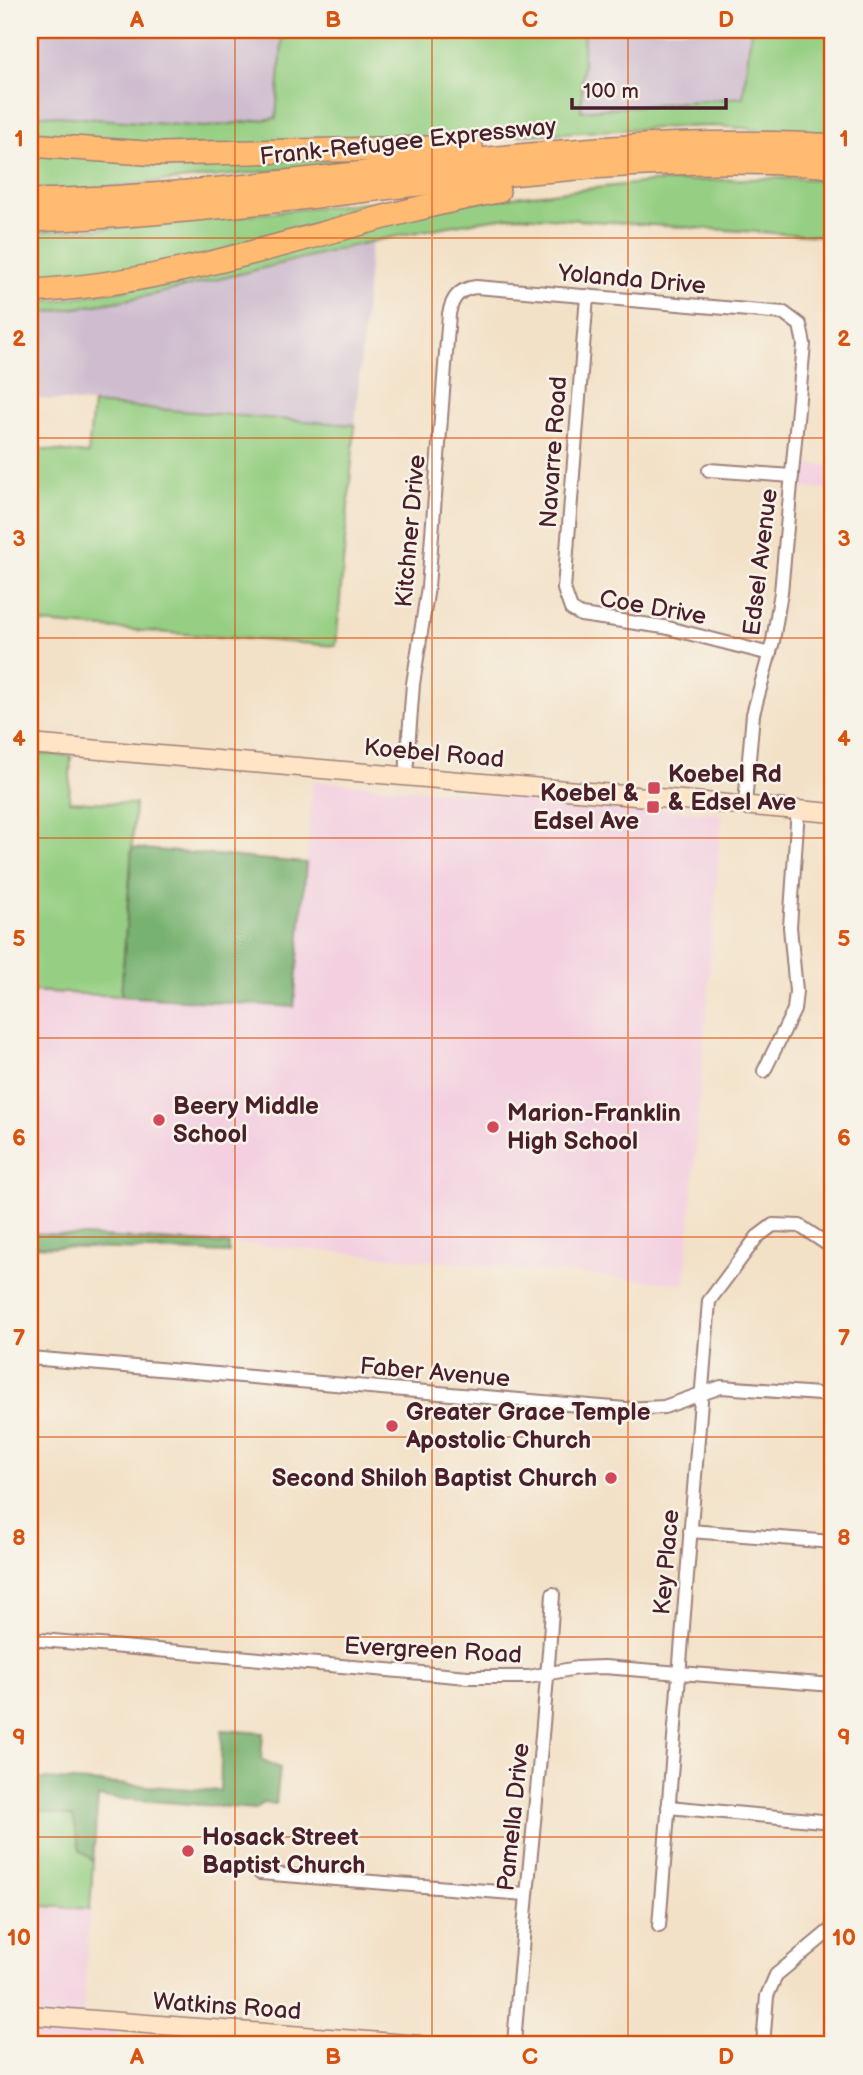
<svg xmlns="http://www.w3.org/2000/svg" width="863" height="2075" viewBox="0 0 863 2075" font-family="'Balsamiq Sans',sans-serif">
<rect width="100%" height="100%" fill="#f7f3e8"/>
<filter id="ink" filterUnits="userSpaceOnUse"><feTurbulence type="fractalNoise" baseFrequency=".0143" numOctaves="2"/><feDisplacementMap in="SourceGraphic" scale="14" xChannelSelector="R" yChannelSelector="G"/><feConvolveMatrix kernelMatrix="1 2 1 2 8 2 1 2 1" color-interpolation-filters="sRGB"/></filter>
<filter id="wash" filterUnits="userSpaceOnUse"><feTurbulence type="fractalNoise" baseFrequency=".00686" numOctaves="4" result="noise"/><feDisplacementMap in="SourceGraphic" scale="28" xChannelSelector="R" yChannelSelector="G"/><feGaussianBlur stdDeviation="1.57" result="paint"/><feColorMatrix in="noise" values="0 0 0 0 0 0 0 0 0 0 0 0 0 0 0 0 0 1.4 0 .05"/><feComposite in="paint" operator="in"/></filter>
<g filter="url(#wash)">
<rect width="100%" height="100%" fill="#f3e1c7"/>
<g fill="#f3cfe0">
<polygon points="801,464 833,466 833,490 798,487"/>
<polygon points="313,781 722,814 685,1284 282,1247 30,1233 30,991 294,1007"/>
<polygon points="30,1905 90,1909 83,2014 119,2017 116,2045 30,2045"/>
</g>
<g fill="#cfbdcf">
<polygon points="30,30 283,30 277,118 206,127 30,114"/>
<polygon points="584,30 751,30 743,97 580,112"/>
<polygon points="371,243 355,425 30,398 30,315 144,297"/>
</g>
<g fill="#96cf83" stroke="#707757" stroke-width="2">
<polygon points="283,30 584,30 581,111 743,97 751,30 833,30 833,135 714,126 677,127 386,142 222,147 30,137 30,114 206,127 276,118"/>
<polygon points="30,154 380,160 80,190 30,190"/>
<path d="M784 178 833 180V237L518 216C392 230 270 269 146 296 108 304 68 309 30 315V301L60 300 161 283 460 203 650 182Z"/>
<polygon points="418,197 152,270 30,285 30,232 128,227"/>
<polygon points="93,404 355,425 336,646 30,622 30,507 37,449 88,454"/>
<polygon points="30,753 71,756 69,801 135,804 121,996 30,991"/>
<polygon points="30,1808 74,1817 80,1850 93,1861 90,1909 30,1905"/>
</g>
<g fill="#78b271" stroke="#61684e" stroke-width="2">
<polygon points="132,848 306,863 294,1007 121,996"/>
<polygon points="30,1233 229,1244 229,1253 30,1246"/>
<polygon points="222,1730 263,1733 261,1759 280,1768 276,1804 263,1803 256,1809 98,1797 93,1861 80,1850 73,1817 30,1808 30,1778 220,1791"/>
</g>
</g>
<g filter="url(#ink)">
<g fill="none" stroke-linecap="round" stroke-linejoin="round">
<g stroke="#9e8079" stroke-width="16">
<g id="street">
<polyline points="587,296 564,589 571,609 581,615 664,627 770,654"/>
<polyline points="709,470 792,476"/>
<path d="M406 775 413 684 428 587 449 314C452 298 459 289 476 287L784 313 800 325 804 344 781 592 773 641 753 714 745 804"/>
<polyline points="764,1071 794,1010 796,991 790,927 798,809"/>
<polyline points="30,1358 625,1409 664,1407 721,1387 833,1395"/>
<polyline points="690,1531 833,1542"/>
<polyline points="30,1639 468,1677 529,1677 577,1668 604,1667 833,1685"/>
<polyline points="668,1807 833,1822"/>
<polyline points="260,1873 525,1894"/>
<polyline points="659,1926 709,1301 757,1237 773,1225 800,1226 833,1248"/>
<polyline points="185,2045 186,2027"/>
<path d="M514 2045C525 1894 544 1745 553 1594"/>
<polyline points="763,2045 767,1996 776,1975 833,1928"/>
</g>
</g>
<g stroke="#9e8079" stroke-width="21">
<g id="secondary">
<polyline points="30,744 833,813"/>
<polyline points="30,2015 420,2045"/>
</g>
</g>
<g stroke="#9e8079" stroke-width="26">
<g id="highway">
<polyline points="30,145 160,154 471,147"/>
<path d="M30 201C299 196 563 129 833 146"/>
<path d="M30 220C298 213 565 145 833 166"/>
<path d="M30 291C190 284 341 220 498 191"/>
</g>
</g>
<use href="#street" stroke="#fff" stroke-width="12"/>
<use href="#secondary" stroke="#ffe4c6" stroke-width="18"/>
<use href="#highway" stroke="#ffbb71" stroke-width="23"/>
</g>
</g>
<path fill="none" stroke="#d8530f" stroke-width="2" stroke-opacity="0.55" d="M235 30V2045M432 30V2045M628 30V2045M30 238H833M30 438H833M30 638H833M30 838H833M30 1038H833M30 1237H833M30 1437H833M30 1637H833M30 1837H833"/>
<g fill="#d1495b" stroke="#f7f3e8" stroke-width="2.5">
<rect x="647" y="781" width="14" height="14" rx="3.5"/>
<rect x="646" y="800" width="14" height="14" rx="3.5"/>
<circle cx="159" cy="1120" r="7"/>
<circle cx="493" cy="1127" r="7"/>
<circle cx="392" cy="1426" r="7"/>
<circle cx="611" cy="1478" r="7"/>
<circle cx="188" cy="1851" r="7"/>
</g>
<g text-anchor="middle" stroke-width="5" stroke-linejoin="round" paint-order="stroke">
<g font-size="24" fill="#4a1f2b" stroke="#f7f3e8">
<text transform="translate(408 141) rotate(-6)" y="8">Frank-Refugee Expressway</text>
<text transform="translate(632 279) rotate(5)" y="8">Yolanda Drive</text>
<text transform="translate(553 452) rotate(-86)" y="8">Navarre Road</text>
<text transform="translate(410 531) rotate(-85)" y="8">Kitchner Drive</text>
<text transform="translate(760 562) rotate(-83)" y="8">Edsel Avenue</text>
<text transform="translate(653 607) rotate(10)" y="8">Coe Drive</text>
<text transform="translate(434 753) rotate(5)" y="8">Koebel Road</text>
<text transform="translate(435 1372) rotate(5)" y="8">Faber Avenue</text>
<text transform="translate(666 1562) rotate(-85)" y="8">Key Place</text>
<text transform="translate(433 1650) rotate(3)" y="8">Evergreen Road</text>
<text transform="translate(513 1817) rotate(-84)" y="8">Pamella Drive</text>
<text transform="translate(227 2006) rotate(4)" y="8">Watkins Road</text>
</g>
<g font-size="24" font-weight="bold" fill="#4a1f2b" stroke="#f7f3e8" text-anchor="start">
<text x="668" y="782">Koebel Rd<tspan x="668" dy="28">&amp; Edsel Ave</tspan></text>
<text x="639" y="801" text-anchor="end">Koebel &amp;<tspan x="639" dy="28">Edsel Ave</tspan></text>
<text x="173" y="1114">Beery Middle<tspan x="173" dy="28">School</tspan></text>
<text x="507" y="1121">Marion-Franklin<tspan x="507" dy="28">High School</tspan></text>
<text x="406" y="1420">Greater Grace Temple<tspan x="406" dy="28">Apostolic Church</tspan></text>
<text x="597" y="1486" text-anchor="end">Second Shiloh Baptist Church</text>
<text x="202" y="1845">Hosack Street<tspan x="202" dy="28">Baptist Church</tspan></text>
</g>
</g>
<rect width="863" height="2075" fill="none" stroke="#f7f3e8" stroke-width="77"/>
<path d="M572 98v10h154v-10" fill="none" stroke="#4a1f2b" stroke-width="3.5"/>
<text x="583" y="98" font-size="21" fill="#4a1f2b" stroke="#f7f3e8" stroke-width="5" paint-order="stroke">100 m</text>
<rect x="38" y="38" width="786" height="1998" fill="none" stroke="#d8530f" stroke-width="2.5"/>
<g font-size="23" text-anchor="middle" font-weight="bold" fill="#d8530f">
<text x="137" y="27">A</text>
<text x="333" y="27">B</text>
<text x="530" y="27">C</text>
<text x="726" y="27">D</text>
<text x="19" y="146">1</text>
<text x="844" y="146">1</text>
<text x="19" y="346">2</text>
<text x="844" y="346">2</text>
<text x="19" y="546">3</text>
<text x="844" y="546">3</text>
<text x="19" y="746">4</text>
<text x="844" y="746">4</text>
<text x="19" y="946">5</text>
<text x="844" y="946">5</text>
<text x="19" y="1145">6</text>
<text x="844" y="1145">6</text>
<text x="19" y="1345">7</text>
<text x="844" y="1345">7</text>
<text x="19" y="1545">8</text>
<text x="844" y="1545">8</text>
<text x="19" y="1745">9</text>
<text x="844" y="1745">9</text>
<text x="19" y="1945">10</text>
<text x="844" y="1945">10</text>
<text x="137" y="2064">A</text>
<text x="333" y="2064">B</text>
<text x="530" y="2064">C</text>
<text x="726" y="2064">D</text>
</g>
</svg>
